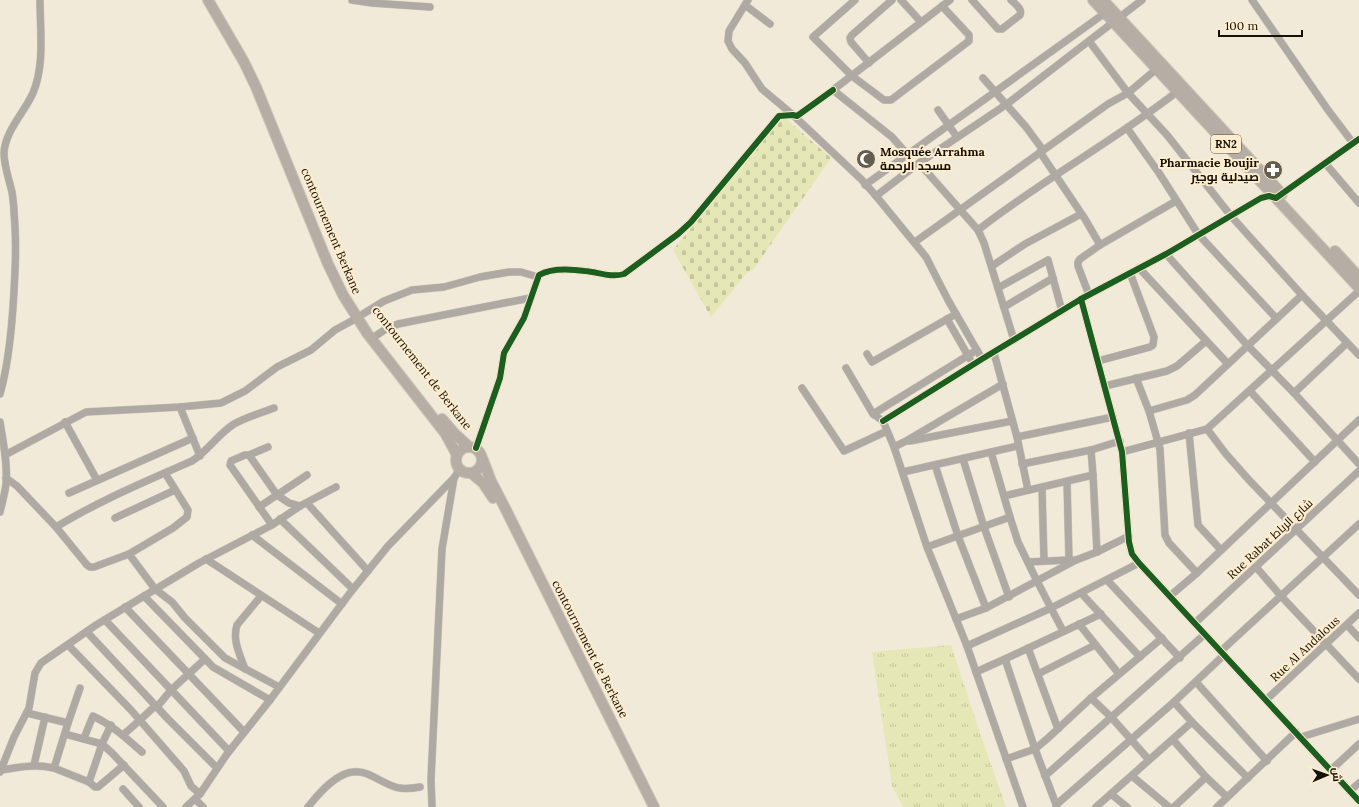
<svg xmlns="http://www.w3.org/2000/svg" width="1359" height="807" viewBox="0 0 1359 807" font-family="Lora,Cairo,serif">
<defs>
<pattern id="grass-tufts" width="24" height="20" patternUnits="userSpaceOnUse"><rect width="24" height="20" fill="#e5e8b6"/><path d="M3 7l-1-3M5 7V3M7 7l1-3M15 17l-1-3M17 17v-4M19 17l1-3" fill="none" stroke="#c4c69b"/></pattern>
<pattern id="cemetery-stones" width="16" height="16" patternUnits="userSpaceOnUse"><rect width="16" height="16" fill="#e5e8b6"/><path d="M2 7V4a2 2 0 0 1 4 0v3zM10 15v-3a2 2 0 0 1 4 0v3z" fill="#c4c69b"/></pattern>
</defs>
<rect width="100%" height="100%" fill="#f2ead8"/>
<polygon fill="url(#grass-tufts)" points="951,645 979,730 1006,807 903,807 892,786 872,652"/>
<polygon fill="url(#cemetery-stones)" points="784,117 831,158 753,270 746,274 711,317 673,250"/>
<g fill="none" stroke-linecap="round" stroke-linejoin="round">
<g stroke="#cdc6b9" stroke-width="8">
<g id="minor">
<polyline points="352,0 372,3 430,7"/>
<polyline points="748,0 729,31 728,41 732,49 745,63 762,89 793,115 862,180 876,196"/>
<polyline points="855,0 813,37 852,76 884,100 891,100 969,41 969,35 942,6"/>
<polyline points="901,0 921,22"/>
<path d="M972 0 998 29H1002L1020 15C1023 9 1015 4 1011 0"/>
<polyline points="1252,0 1328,110 1353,143"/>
<polyline points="745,5 770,24"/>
<polyline points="1089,41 1128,93 1167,135 1231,216 1302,295 1359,355"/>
<polyline points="869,63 851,42 850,38 852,35 892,0"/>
<polyline points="983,78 1026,127 1043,150"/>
<polyline points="938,110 957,137"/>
<polyline points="1127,128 1159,173 1198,234 1276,318"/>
<polyline points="1040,152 1085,219 1100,245"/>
<polyline points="907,154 892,137 833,90 950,0"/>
<polyline points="919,163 978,230 984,243 1014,340"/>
<polyline points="1325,163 1359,203"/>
<polyline points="865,185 1105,13"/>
<path d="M978 230C1042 180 1114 141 1178 91"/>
<polyline points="915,242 1108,104 1128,93 1160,66"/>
<polyline points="1166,254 1248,346 1294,393 1359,464"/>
<polyline points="992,266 1025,244 1081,214"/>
<polyline points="1139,268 1228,364"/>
<polyline points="998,288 1048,260 1062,311"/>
<polyline points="1089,295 1078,266 1078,262 1080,259 1100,245 1176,201"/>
<polyline points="1081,299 1122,452 1129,542 1132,554 1139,563 1359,801"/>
<polyline points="1004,307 1053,278"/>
<polyline points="363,314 384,301 412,290 444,287 480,277 509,272 521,272 538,277"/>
<polyline points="947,319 970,359"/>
<polyline points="377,335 386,329 398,324 530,298"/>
<polyline points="994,353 1017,437 1028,490"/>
<polyline points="867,354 872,362 956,314"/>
<polyline points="982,359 948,300 926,257 876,196 919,163 1007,104 1142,0"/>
<polyline points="1098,361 1150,347 1153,345 1154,337 1130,273"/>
<polyline points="846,368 873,414 883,421 894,447 927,547 967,646 1023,807"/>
<polyline points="1136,378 1149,411 1160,449 1165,535 1169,543 1197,573"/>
<polyline points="1105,386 1167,371 1177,366 1206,341"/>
<polyline points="802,388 844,451 887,431"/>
<polyline points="1250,391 1315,462"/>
<polyline points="1294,393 1347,343"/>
<path d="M0 394C8 366 11 336 13 307 15 276 17 244 14 213 14 206 13 199 12 192 9 179 4 166 4 153 5 131 24 113 33 93 45 64 40 31 40 0"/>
<polyline points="180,407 200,456"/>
<polyline points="1149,411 1187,400 1195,395 1302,295"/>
<polyline points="873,414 977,350"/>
<polyline points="883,421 982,359 1081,299 1166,254 1261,198 1269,196 1276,198 1359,139"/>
<path d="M0 422C3 442 8 464 6 484 5 493 2 503 0 512"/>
<polyline points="65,422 97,480"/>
<polyline points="1207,429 1226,454 1249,480 1359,595"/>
<polyline points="1189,433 1198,525 1221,550"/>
<polyline points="1017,437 1113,417"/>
<polyline points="910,441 1012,421"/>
<polyline points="268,447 249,455 277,495 289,503 300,506"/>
<polyline points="894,447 906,441 1003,384"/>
<path d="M476 448 500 378 504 353 524 318 539 275C551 268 571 269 585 271 598 272 611 278 624 274L678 234 691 222 779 116 793 115 797 116 833 90"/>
<polyline points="1091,450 1093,475 1097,552"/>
<polyline points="991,452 1010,517 1018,542 1037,581 1063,631"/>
<polyline points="1122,452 1207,429 1359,291"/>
<polyline points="5,455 86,412 180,407 221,403 245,391 277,367 311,350 335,330 357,318"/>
<polyline points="249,455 245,455 231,461 230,465 272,525"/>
<polyline points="963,459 984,527 1009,597"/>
<polyline points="1022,464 1091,450 1120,441"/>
<polyline points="935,465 958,536 986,608"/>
<polyline points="903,472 1018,446"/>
<polyline points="6,478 17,486 56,527 87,565 90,567 94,567 129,554 155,589 172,602 185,618 225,658 279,687"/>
<polyline points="1067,482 1069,560 1076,560"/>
<polyline points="1042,488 1044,561"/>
<polyline points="69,493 193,438"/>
<polyline points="1004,496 1093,475"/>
<polyline points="307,503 368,571"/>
<polyline points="259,507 307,475"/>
<polyline points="115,518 175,490"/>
<polyline points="280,519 353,589"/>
<path d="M56 527C99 501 146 481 192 461 208 451 218 434 234 424 246 417 261 413 274 408"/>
<polyline points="252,535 342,604"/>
<polyline points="927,547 1010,517"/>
<polyline points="129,554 173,528 187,517 188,510 165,473"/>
<polyline points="206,559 319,633"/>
<polyline points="1028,562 1069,560"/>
<polyline points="1256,567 1281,596 1359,679"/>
<polyline points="1107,580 1180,658"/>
<polyline points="1081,593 1140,657"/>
<polyline points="144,596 213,667 270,700"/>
<polyline points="1170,596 1197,573 1359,420"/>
<polyline points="125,607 244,732"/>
<polyline points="956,619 986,608 1076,560 1097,552 1129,536"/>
<polyline points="105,620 229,751"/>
<polyline points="1195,623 1359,471"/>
<polyline points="1079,624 1119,674"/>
<polyline points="1347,625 1359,638"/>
<polyline points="87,632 168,719 217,768"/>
<polyline points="68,645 131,710 184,771 191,786 200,794"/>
<polyline points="967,646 1051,608 1139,563"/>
<polyline points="1028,648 1058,729"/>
<polyline points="1221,651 1359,524"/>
<polyline points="1005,659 1035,749 1057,807"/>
<path d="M245 669C240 655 232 640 237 625L261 596"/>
<polyline points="976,672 1005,659 1101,614"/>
<polyline points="1038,674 1095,645"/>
<polyline points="1196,682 1267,761"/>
<polyline points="1091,698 1112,718 1149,760"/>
<polyline points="1266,700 1359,613"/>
<polyline points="1174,702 1192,722 1248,778"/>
<polyline points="157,707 171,690 205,659"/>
<polyline points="27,713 68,723"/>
<polyline points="65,734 102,744 112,753 163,807"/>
<polyline points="123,735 140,720 155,706"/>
<polyline points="1301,737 1359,719"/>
<path d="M84 738 93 716C112 725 126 738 142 752"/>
<polyline points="1173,740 1206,777 1227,797"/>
<polyline points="1006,759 1035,749 1047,739 1091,698 1162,638"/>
<polyline points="34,765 45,717"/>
<polyline points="54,768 89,782 102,744 111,725"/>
<path d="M1 770C20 767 36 764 54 768L68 723 80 688"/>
<polyline points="1331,770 1359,744"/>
<polyline points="0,772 14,737 29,708 35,673 41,663 96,625 199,563 272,525 300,506 336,487"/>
<polyline points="1045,776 1205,634"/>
<polyline points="1132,776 1169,807"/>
<polyline points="89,782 95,787 98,787 124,765"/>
<polyline points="123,789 139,807"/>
<polyline points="1350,791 1359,783"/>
<polyline points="1111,794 1127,807"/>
<polyline points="195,799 203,807"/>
<polyline points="1056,805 1174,702 1224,655"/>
<polyline points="186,807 200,794 227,754 270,700 350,593 388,546 454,478"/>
<path d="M308 807C319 793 339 769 359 772 365 772 369 775 374 777 393 787 398 791 420 787"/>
<polyline points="432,807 431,779 442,549 454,478 460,469"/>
<polyline points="1096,807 1192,722"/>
<polyline points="1174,807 1206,777"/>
<polyline points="1217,807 1296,732"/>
</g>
</g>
<g stroke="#cdc6b9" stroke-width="12">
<g id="highway">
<polyline points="208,0 244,62 256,87 328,264 343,295 367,333 445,433 457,455"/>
<polyline points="1093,0 1359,288"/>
<polyline points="1103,0 1282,194"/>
<polyline points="1335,251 1359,277"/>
<polyline points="442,419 454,433 468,446"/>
<circle cx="469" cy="460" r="13"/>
<polyline points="483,460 491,481 503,504 654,807"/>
<polyline points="471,473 483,483 493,498"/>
</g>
</g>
<use href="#minor" stroke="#aea9a3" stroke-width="7"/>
<use href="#highway" stroke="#b6aea5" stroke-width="10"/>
<g stroke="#fdedce" stroke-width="8">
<g id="cycleway">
<polyline points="1081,299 1122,452 1129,542 1132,554 1139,563 1359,801"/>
<polyline points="883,421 982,359 1081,299 1166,254 1261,198 1269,196 1276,198 1359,139"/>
<path d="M476 448 500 378 504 353 524 318 539 275C551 268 571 269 585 271 598 272 611 278 624 274L678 234 691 222 779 116 793 115 797 116 833 90"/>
</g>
</g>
<use href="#cycleway" stroke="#1b5e20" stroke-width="6"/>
</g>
<defs>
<g id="mosque-disc" transform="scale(1)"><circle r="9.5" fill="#635d50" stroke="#fdedce"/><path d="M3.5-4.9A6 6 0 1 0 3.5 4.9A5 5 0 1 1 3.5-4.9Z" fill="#fff"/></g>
<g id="pharmacy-disc" transform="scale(1)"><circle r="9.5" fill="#635d50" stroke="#fdedce"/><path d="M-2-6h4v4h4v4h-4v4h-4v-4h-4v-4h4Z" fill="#fff"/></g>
</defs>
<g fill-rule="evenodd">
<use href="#mosque-disc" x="866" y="159"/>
<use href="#pharmacy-disc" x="1273" y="170"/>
</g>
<g text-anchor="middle" stroke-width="4" stroke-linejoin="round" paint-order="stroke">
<rect fill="#fdedce" stroke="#5b5342" stroke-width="1" x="1211" y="135" width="30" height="18" rx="3"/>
<g font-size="11" font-weight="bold" fill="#161106">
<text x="1226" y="148">RN2</text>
</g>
<g font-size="12" font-weight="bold" fill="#161106" stroke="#fdedce" text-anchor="start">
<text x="880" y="156">Mosquée Arrahma<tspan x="880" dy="14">مسجد الرحمة</tspan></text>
<text x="1259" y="167" text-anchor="end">Pharmacie Boujir<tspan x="1259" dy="14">صيدلية بوجير</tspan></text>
</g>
<g font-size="12" fill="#161106" stroke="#fdedce">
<text transform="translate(331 231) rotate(67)" y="4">contournement Berkane</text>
<text transform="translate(422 368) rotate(52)" y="4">contournement de Berkane</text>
<text transform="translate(1270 539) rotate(-43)" y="4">Rue Rabat شارع الرباط</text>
<text transform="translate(590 649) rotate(63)" y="4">contournement de Berkane</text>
<text transform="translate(1305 649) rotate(-43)" y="4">Rue Al Andalous</text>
</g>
</g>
<g transform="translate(1327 775) rotate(88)" stroke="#fdedce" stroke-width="3" paint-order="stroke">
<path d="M0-3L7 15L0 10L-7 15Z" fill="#161106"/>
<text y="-6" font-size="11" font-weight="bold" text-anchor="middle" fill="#161106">ش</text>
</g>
<path d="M1219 30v6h83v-6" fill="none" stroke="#161106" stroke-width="2"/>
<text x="1225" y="30" font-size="12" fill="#161106" stroke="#fdedce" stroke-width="3" paint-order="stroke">100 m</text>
</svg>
